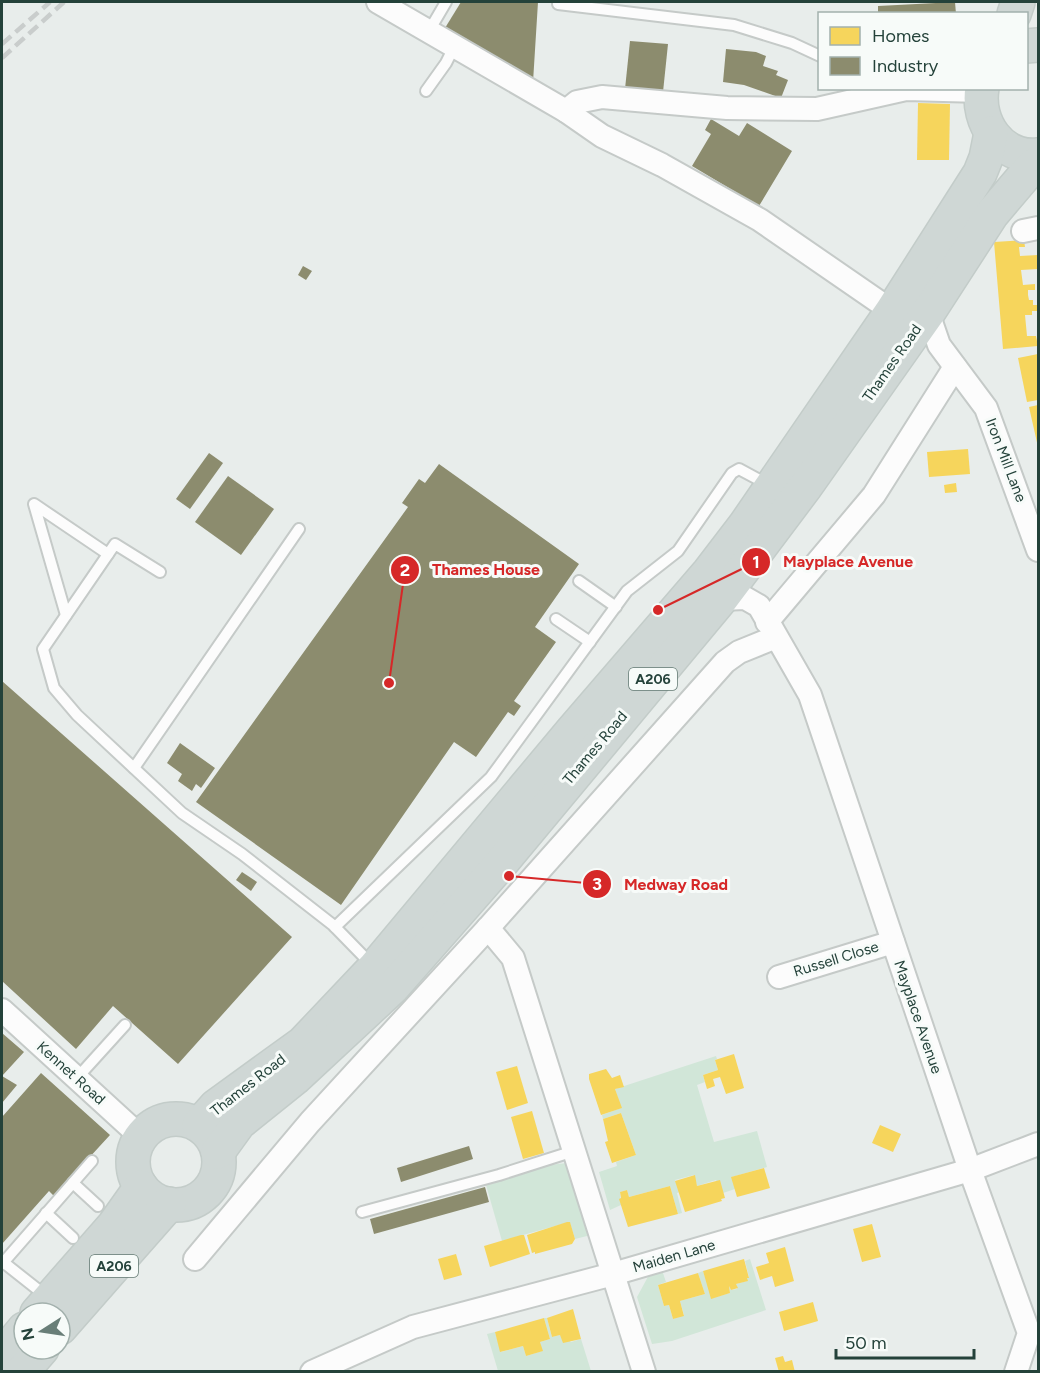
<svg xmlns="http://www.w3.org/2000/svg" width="1040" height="1373" viewBox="0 0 1040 1373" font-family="Figtree,sans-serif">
<rect width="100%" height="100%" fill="#e8edeb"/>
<g fill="#d1e6d8">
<polygon points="716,1056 717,1059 715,1060 718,1070 703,1075 705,1082 697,1085 714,1142 757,1131 767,1167 732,1177 735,1189 723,1193 716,1180 697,1186 694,1175 675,1180 680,1192 677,1193 682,1213 678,1214 670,1186 629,1197 627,1190 620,1192 621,1205 610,1210 599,1172 617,1166 616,1162 636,1155 621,1113 603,1119 602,1115 621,1108 615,1089"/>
<polygon points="567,1163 591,1235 575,1239 570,1223 566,1223 502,1241 486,1185 549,1165"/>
<polygon points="750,1259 766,1310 672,1341 652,1344 637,1297 650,1273 662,1270 666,1282 658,1285 664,1306 669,1305 673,1319 684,1315 680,1301 705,1294 698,1273 703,1271 712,1298 730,1293 729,1286 731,1290 737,1289 736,1284 747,1281 747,1278 749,1277 745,1261"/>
<polygon points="544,1318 547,1318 552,1337 560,1335 571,1342 581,1339 591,1371 498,1371 487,1334 495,1332 501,1352 523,1346 526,1356 542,1351 540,1342 550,1339"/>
</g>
<g fill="#f6d55c">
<polygon points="918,103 950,104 949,160 917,160"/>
<polygon points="1024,240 1025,247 1019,247 1020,256 1038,255 1038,269 1021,270 1023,285 1035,284 1035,290 1028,290 1028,295 1029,300 1033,300 1033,305 1038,305 1038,311 1032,311 1032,315 1025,315 1027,336 1036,336 1038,346 1003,349 994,242"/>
<polygon points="1038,354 1038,400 1027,402 1018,358"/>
<polygon points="1038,405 1038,447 1029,407"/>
<polygon points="968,449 970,474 929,477 927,452"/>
<polygon points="956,483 957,492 945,493 944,485"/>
<polygon points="734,1054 744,1088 726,1094 720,1077 713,1079 715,1086 707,1089 703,1075 718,1070 715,1060"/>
<polygon points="517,1066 528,1103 507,1110 496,1072"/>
<polygon points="606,1069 612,1078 620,1075 624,1087 615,1089 622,1108 601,1115 589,1079 589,1074"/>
<polygon points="532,1111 544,1153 523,1159 511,1117"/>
<polygon points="621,1113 636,1155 612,1163 605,1142 608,1141 603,1119"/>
<polygon points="880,1125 901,1134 893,1152 872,1143"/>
<polygon points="764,1168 770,1188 737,1197 731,1177"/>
<polygon points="695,1175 697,1186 720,1180 725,1198 721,1199 722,1201 685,1212 675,1181"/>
<polygon points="670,1186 678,1214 628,1227 619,1199 621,1198 620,1192 627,1190 629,1197"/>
<polygon points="567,1222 570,1222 575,1239 572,1244 535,1254 535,1252 532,1253 527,1235"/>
<polygon points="872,1224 881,1257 862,1262 853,1229"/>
<polygon points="521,1235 524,1235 530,1254 490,1267 484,1246"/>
<polygon points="785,1247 794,1281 775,1287 772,1276 760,1280 756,1267 769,1263 766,1253"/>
<polygon points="456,1254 462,1275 444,1280 438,1259"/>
<polygon points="744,1259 749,1278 747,1278 748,1281 736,1284 738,1288 731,1290 729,1286 730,1293 711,1299 703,1271"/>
<polygon points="698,1273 705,1294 680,1301 684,1316 673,1319 669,1305 664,1306 658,1285"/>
<polygon points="813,1302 818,1321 784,1331 779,1312"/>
<polygon points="573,1309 581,1339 563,1343 560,1335 552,1337 547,1318"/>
<polygon points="544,1318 550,1339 540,1342 543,1351 526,1356 523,1346 500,1352 495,1332"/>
<polygon points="783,1356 785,1362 792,1360 795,1372 779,1372 775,1358"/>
</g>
<g fill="#8c8c6e">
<polygon points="461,2 538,2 533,82 445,28"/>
<polygon points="955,2 956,14 878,14 878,6"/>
<polygon points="630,41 668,44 663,92 625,89"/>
<polygon points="726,49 756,52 766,56 763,66 778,71 776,75 788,80 781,98 744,85 723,82"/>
<polygon points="711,119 739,136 747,123 792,151 759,206 692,166 711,134 705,130"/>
<polygon points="303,266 312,271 306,280 298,275"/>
<polygon points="209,453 223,463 190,509 176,499"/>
<polygon points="439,464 579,564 535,627 556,642 514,701 521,706 514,716 508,712 476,757 454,742 341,905 196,802 408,507 402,503 419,479 425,483"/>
<polygon points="228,476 274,509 241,555 195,522"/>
<polygon points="2,681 292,937 178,1064 113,1006 76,1049 2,981"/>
<polygon points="180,743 215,768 201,788 196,784 192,791 178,781 182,774 167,763"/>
<polygon points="242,872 257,882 251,891 236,880"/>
<polygon points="2,1033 24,1052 2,1076 17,1085 2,1103"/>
<polygon points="41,1073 110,1135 54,1196 49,1191 2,1244 2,1117"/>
<polygon points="469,1146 473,1159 401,1182 397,1168"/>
<polygon points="485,1187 489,1202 374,1234 370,1219"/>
</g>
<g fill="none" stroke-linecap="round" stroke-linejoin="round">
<g stroke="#c5cac8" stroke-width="14">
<g id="service">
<polyline points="558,4 734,25 792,43 820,56"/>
<polyline points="429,31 446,2"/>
<polyline points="426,91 446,63 454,47"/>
<polyline points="160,572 115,544 43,649 54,688 77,715 182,813 242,854 333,925 372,965"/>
<polyline points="579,581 616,607"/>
<polyline points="66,615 34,504 108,554"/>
<polyline points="556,619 590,642"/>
<polyline points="134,768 299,529"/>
<polyline points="335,927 491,777 627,591 678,551 732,473 739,469 769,485"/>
<polyline points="77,1078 125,1025"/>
<polyline points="73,1183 98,1206"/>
<polyline points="362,1212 499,1175 574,1151"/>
<polyline points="46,1213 73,1238"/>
<polyline points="3,1262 46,1296"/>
<polyline points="2,1264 92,1161"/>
</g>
</g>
<g stroke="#c5cac8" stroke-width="26">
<g id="minor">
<polyline points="378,2 566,111 602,136 662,165 760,220 892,311"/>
<polyline points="566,111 577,102 602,97 727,108 817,109 906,89 981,91"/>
<polyline points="1023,231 1038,228"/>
<polyline points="928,313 939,345 986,408 1038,550"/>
<polyline points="721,599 745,598 759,606 810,695 970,1170 1029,1333 1016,1372"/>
<polyline points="767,622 874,495 955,367"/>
<polyline points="488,928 513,958 644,1372"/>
<polyline points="779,977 893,942"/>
<polyline points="2,1010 141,1137"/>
<polyline points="195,1259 310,1122 488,928 725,662 739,652 776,637"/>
<polyline points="312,1372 413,1327 613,1274 970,1170 1038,1144"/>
</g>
</g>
<g stroke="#c3ccc9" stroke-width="36">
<g id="primary">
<polyline points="1014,14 1018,2"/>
<polyline points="1026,46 1038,45"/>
<path d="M982 88C976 122 1001 159 1038 155"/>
<circle cx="176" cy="1162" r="43"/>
<polyline points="199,1125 216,1106 303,1043 375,967 572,731 709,572 745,525 892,311 980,173 986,158 991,133"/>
<polyline points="218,1152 239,1123 295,1078 393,987 498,867 721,599 806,486 928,313 992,214 1031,168 1038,163"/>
<polyline points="37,1313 114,1225 141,1187"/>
<polyline points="60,1328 169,1204"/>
<polyline points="2,1356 24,1329"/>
<polyline points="22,1372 42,1349"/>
</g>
</g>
<use href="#service" stroke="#fcfcfc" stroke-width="10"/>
<use href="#minor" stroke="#fcfcfc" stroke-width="22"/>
<use href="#primary" stroke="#cfd7d5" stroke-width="33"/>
<g stroke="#c9cdcc" stroke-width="4.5" stroke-dasharray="12 6" stroke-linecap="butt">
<polyline points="2,44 50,2"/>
<polyline points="2,58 64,2"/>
</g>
</g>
<g text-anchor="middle" stroke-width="6" stroke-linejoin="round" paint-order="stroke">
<g fill="#f7fbf9" stroke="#637a73" stroke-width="1.5">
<rect x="629" y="668" width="48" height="22" rx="4.5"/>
<rect x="90" y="1255" width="48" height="22" rx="4.5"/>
</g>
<g font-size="14" font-weight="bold" fill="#24423a">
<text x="653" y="684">A206</text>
<text x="114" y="1271">A206</text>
</g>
<g font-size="15" fill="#24423a" stroke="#f7fbf9">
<text transform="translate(892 363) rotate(-55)" y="5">Thames Road</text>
<text transform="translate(1006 460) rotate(69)" y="5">Iron Mill Lane</text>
<text transform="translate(595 748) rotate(-50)" y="5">Thames Road</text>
<text transform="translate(836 959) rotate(-17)" y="5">Russell Close</text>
<text transform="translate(918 1017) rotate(71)" y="5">Mayplace Avenue</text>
<text transform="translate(71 1073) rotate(42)" y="5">Kennet Road</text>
<text transform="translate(248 1085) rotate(-38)" y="5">Thames Road</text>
<text transform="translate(674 1256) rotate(-16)" y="5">Maiden Lane</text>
</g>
</g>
<path fill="none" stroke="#d62828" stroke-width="2" d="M658 610L756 562M389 683L405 570M509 876L597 884"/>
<g fill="#d62828" stroke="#f7fbf9" stroke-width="2">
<circle cx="658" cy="610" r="6"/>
<circle cx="389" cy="683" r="6"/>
<circle cx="509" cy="876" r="6"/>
<circle cx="756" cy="562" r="15"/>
<circle cx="405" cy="570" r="15"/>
<circle cx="597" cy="884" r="15"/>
</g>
<g font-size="18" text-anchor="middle" font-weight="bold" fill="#fff">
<text x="756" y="568">1</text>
<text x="405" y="576">2</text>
<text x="597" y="890">3</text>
</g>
<g font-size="16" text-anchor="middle" font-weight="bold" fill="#d62828" stroke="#f7fbf9" stroke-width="6" stroke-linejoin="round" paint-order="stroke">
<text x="848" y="567">Mayplace Avenue</text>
<text x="486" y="575">Thames House</text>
<text x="676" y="890">Medway Road</text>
</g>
<rect width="1040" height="1373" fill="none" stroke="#24423a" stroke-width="6"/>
<rect x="818" y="12" width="210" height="78" fill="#f7fbf9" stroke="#a3b1ad" stroke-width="1.5"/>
<rect x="830" y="27" width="30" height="18" fill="#f6d55c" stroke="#a3b1ad" stroke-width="1.5"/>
<text x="872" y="42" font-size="18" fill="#24423a">Homes</text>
<rect x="830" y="57" width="30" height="18" fill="#8c8c6e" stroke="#a3b1ad" stroke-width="1.5"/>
<text x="872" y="72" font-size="18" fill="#24423a">Industry</text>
<g transform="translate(42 1331) rotate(258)"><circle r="28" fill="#f7fbf9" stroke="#a3b1ad" stroke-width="1.5"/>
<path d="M0-4.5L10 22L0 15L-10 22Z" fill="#697e78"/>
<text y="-9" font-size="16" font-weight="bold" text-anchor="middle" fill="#24423a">N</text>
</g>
<path d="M836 1349v9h138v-9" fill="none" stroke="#24423a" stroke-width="3"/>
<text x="845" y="1349" font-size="18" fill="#24423a" stroke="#f7fbf9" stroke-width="4.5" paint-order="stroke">50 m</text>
</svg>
